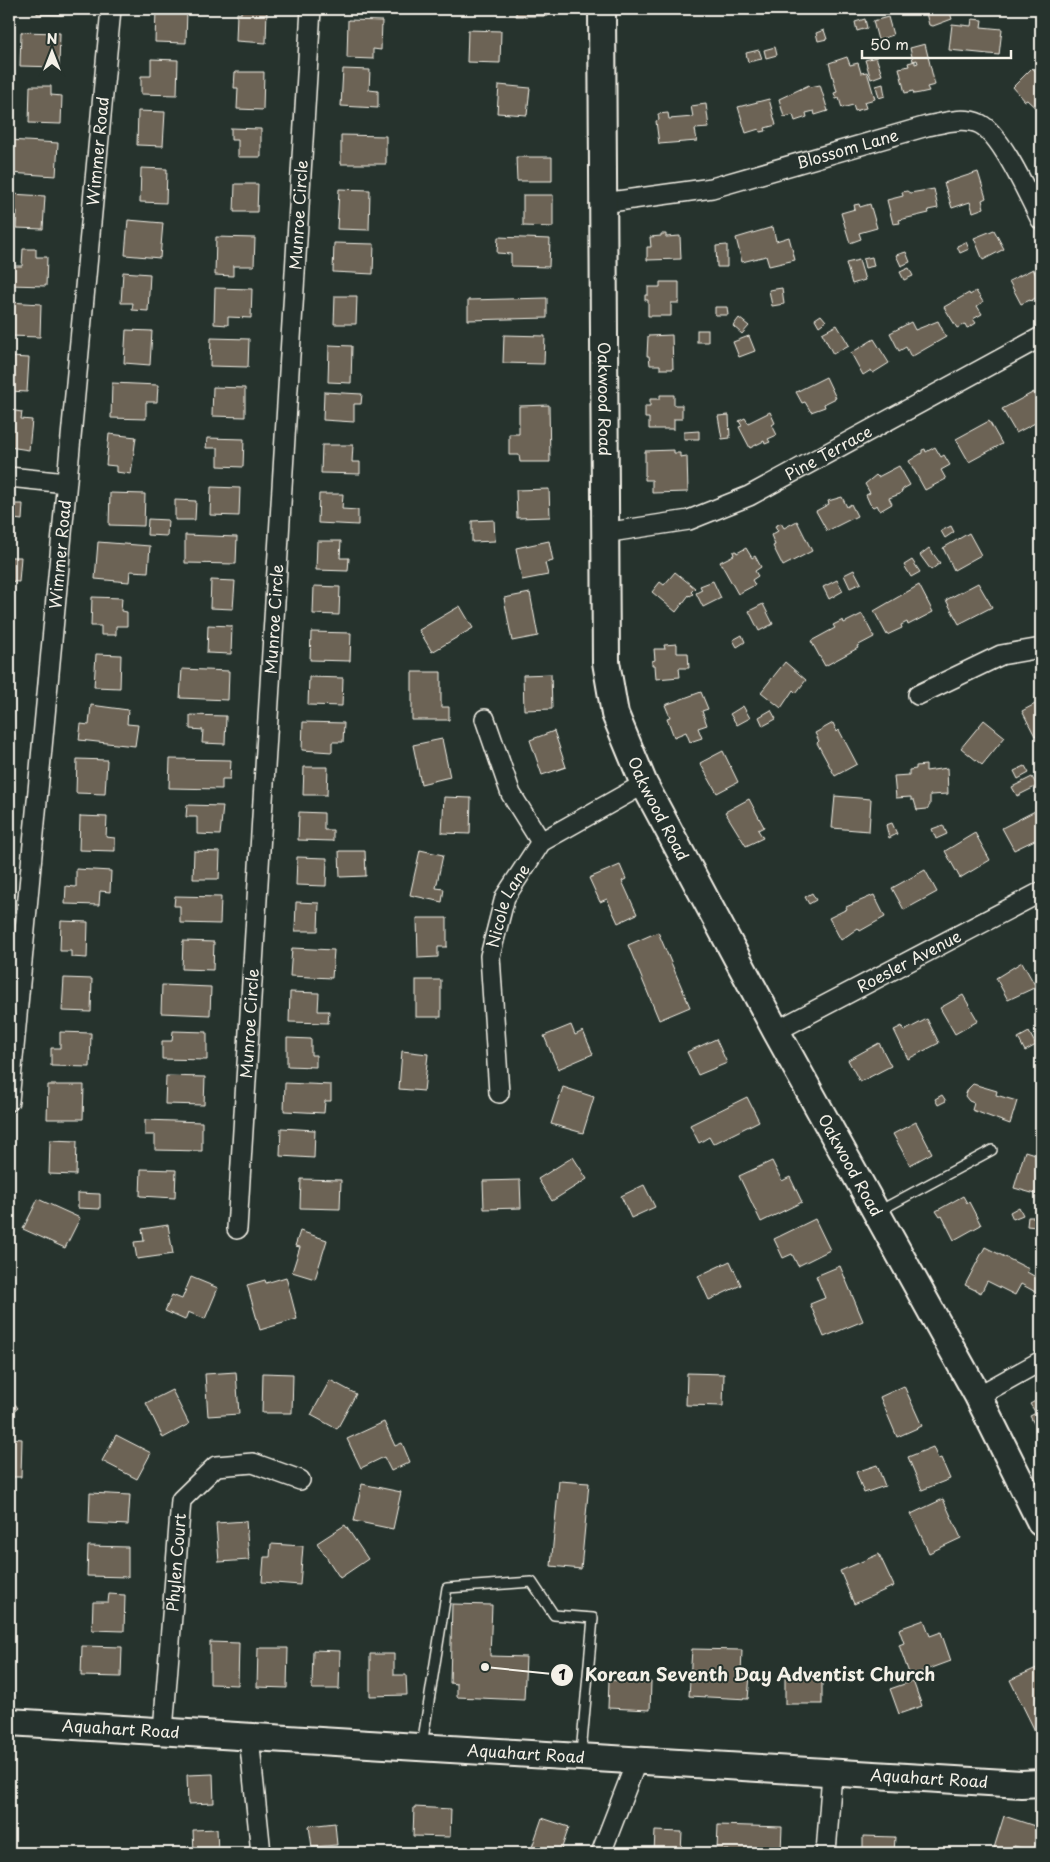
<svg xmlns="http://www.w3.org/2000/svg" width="1050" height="1862" viewBox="0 0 1050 1862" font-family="'Playpen Sans',sans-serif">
<rect width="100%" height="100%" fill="#26332d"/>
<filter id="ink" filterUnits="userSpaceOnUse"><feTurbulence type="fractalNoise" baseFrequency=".02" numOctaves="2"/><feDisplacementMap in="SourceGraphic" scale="10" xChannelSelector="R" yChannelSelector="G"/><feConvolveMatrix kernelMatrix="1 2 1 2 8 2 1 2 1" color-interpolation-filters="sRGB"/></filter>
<g filter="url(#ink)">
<g fill="#6c6455" stroke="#f4f1e8">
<polygon points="37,9 63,9 62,15 37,14"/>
<polygon points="156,9 187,9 186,43 155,42"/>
<polygon points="241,9 267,9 266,43 236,41 237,13 241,14"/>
<polygon points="516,9 549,9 548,16 516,16"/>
<polygon points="925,9 949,9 952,19 933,26 929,25"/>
<polygon points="888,17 893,35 878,40 873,21"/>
<polygon points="865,19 867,28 857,31 855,22"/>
<polygon points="972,19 982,20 981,27 1002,29 999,55 949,50 952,24 971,26"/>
<polygon points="348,20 382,21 381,50 373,49 373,59 347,58"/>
<polygon points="468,30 501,31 500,63 467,62"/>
<polygon points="824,30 827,39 818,41 816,33"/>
<polygon points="21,32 60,33 59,67 20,66"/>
<polygon points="925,44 935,85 927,87 929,91 920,93 914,94 913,91 905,93 899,68 909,66 908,63 915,61 915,64 918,63 917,60 913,61 910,48"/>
<polygon points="775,47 777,55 766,58 764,50"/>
<polygon points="759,50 762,59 748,62 746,53"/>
<polygon points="847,57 850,65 858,63 861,73 867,72 875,99 864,102 866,108 855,111 853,105 842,108 839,98 836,99 834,93 837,92 829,63"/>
<polygon points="876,57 882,75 871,79 865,60"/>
<polygon points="151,59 178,60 177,95 141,94 141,76 151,76"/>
<polygon points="1032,68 1040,75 1041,74 1041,113 1027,100 1025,101 1013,87"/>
<polygon points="343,69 370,70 369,90 378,91 378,108 341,106"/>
<polygon points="235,72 264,72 263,110 237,109 238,88 234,88"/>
<polygon points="883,84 885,96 879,98 876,86"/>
<polygon points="499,85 530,88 527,115 497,113"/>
<polygon points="809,85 810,87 820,85 828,111 815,115 814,111 806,113 807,117 795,121 793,115 784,117 779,99"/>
<polygon points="30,86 51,86 51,95 62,96 61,124 29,123"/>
<polygon points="769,99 776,125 765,128 766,131 760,132 759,129 746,133 738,107"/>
<polygon points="706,104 709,128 695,129 697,141 659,144 656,121 659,120 658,114 668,113 669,119 693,117 691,106"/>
<polygon points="138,111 165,112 163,146 137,145"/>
<polygon points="231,128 261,129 261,157 238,157 238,140 231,140"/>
<polygon points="341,135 386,136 386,164 341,164"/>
<polygon points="9,140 58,143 56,176 9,173"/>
<polygon points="516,157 552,157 552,181 517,181"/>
<polygon points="141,168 167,169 166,203 140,202"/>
<polygon points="978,172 986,198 982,200 984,208 973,212 970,202 952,208 944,183"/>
<polygon points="235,184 258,184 257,212 234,212"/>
<polygon points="339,189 370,190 369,230 337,229"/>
<polygon points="934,189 938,208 928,210 929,213 899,220 900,223 893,224 887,200 903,196 902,192 907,191 910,193"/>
<polygon points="11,194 45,196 43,229 16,228 17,211 11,210"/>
<polygon points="523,195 553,195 553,227 523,226"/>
<polygon points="859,204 860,207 870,204 877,228 859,233 861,239 850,243 841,213 855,209 854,205"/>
<polygon points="128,220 163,223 160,258 125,255"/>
<polygon points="773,227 776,241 789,237 795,260 769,266 766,256 742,262 736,238"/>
<polygon points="994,230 1004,249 983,260 974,238"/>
<polygon points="661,234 666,234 666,237 680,236 681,259 647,260 647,247 651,247 650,237 661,236"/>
<polygon points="216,237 255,238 254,266 233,266 233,276 215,275"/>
<polygon points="498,237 550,239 549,267 511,266 511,254 497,253"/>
<polygon points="966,242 969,249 960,253 957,246"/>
<polygon points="334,243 374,244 373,274 333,272"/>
<polygon points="727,245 727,267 717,267 716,246"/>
<polygon points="23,249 36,249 36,257 47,257 46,286 9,285 9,266 22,266"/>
<polygon points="906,252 910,262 901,266 896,255"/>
<polygon points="872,257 874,266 865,268 863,259"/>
<polygon points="859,260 865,280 852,284 846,263"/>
<polygon points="909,268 913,276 904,280 900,272"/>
<polygon points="1033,269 1041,285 1041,294 1031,301 1030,300 1021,304 1009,281"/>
<polygon points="123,272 150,274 148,311 132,310 133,303 121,303"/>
<polygon points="660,282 679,282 679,303 671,303 671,316 648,316 648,300 645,300 645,295 648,295 648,287 660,287"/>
<polygon points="215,288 252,289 251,318 228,317 228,325 214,324"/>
<polygon points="782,288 784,304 772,306 769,290"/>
<polygon points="976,291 983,302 977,306 982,314 973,319 976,323 970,327 967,328 965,324 957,328 944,307 969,293 970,295"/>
<polygon points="335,296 357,296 356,324 334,324"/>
<polygon points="547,298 547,318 468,320 468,300"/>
<polygon points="9,302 41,304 40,337 9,336"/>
<polygon points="715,307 727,307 728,315 715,315"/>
<polygon points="821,315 826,321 819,326 815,319"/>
<polygon points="739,318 749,326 742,334 733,326"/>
<polygon points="938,321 946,337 911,357 906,347 899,351 890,333 911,322 915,330"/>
<polygon points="837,325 849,345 833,354 822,333"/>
<polygon points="126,330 152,331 150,365 124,363"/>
<rect x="697" y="330" width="11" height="12"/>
<polygon points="504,335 545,336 544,364 503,363"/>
<polygon points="672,335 673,369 660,369 660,365 650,365 649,356 647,356 648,336"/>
<polygon points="749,336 755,351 739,357 733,342"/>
<polygon points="211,338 249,339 248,367 210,366"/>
<polygon points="874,339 889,363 873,373 871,370 863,375 851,353"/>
<polygon points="329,345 352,346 351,383 328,382"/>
<polygon points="9,357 29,358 27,392 9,391"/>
<polygon points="826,377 836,398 824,404 825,407 811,412 805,402 802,403 796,392"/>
<polygon points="112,383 158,385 157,402 146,402 146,419 111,418"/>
<polygon points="213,387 245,388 245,417 212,416"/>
<polygon points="324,392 362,394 361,404 354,404 354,422 323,420"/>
<polygon points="1034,392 1041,406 1041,420 1016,433 1002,409"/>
<polygon points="660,395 674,395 674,405 682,405 682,419 674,419 674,429 649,429 649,418 645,418 645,406 650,406 650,399 660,399"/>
<polygon points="549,405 550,462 520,462 519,455 509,455 509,434 519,434 519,406"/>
<polygon points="9,410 22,412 21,419 32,420 29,450 9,447"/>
<polygon points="770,412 775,423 772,425 777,435 768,439 770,442 765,444 764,441 750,448 739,427 742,426 739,421 745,418 748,423"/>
<polygon points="729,415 730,438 722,439 718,416"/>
<polygon points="989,421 1002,444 969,462 956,439"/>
<polygon points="699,431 699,439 684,439 684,432"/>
<polygon points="109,434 136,437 131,474 116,472 116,466 106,465"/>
<polygon points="207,438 244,439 243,467 218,466 218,448 206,448"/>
<polygon points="322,445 353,445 352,462 360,462 360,474 321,473"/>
<polygon points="935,447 941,457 944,455 950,465 941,470 946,479 925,490 909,461 922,453 922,450 925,449 926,452"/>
<polygon points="674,450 674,453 680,453 680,457 687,456 688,492 652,493 652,480 645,480 645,451"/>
<polygon points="899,466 910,485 903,489 900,494 889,498 892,504 880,511 877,505 873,507 870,504 866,495 870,493 865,484 876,475 878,477"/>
<polygon points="211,487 240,488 239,516 210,515"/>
<polygon points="549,489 550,517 517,518 516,490"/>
<polygon points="110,493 145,494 144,526 109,525"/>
<polygon points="319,494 343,494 342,509 358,510 358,525 318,523"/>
<polygon points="842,497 847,507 851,504 857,516 827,531 816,511 829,504 828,501"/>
<polygon points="175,500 196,501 195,520 175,520"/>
<polygon points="9,504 23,504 22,520 14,519 13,538 9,537"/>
<polygon points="148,519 168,520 167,536 147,535"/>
<polygon points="494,520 495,541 472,542 472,521"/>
<polygon points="797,521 812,551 783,566 773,546 775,545 771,535 778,531 775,526 781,523 784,528"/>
<polygon points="951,526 954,532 945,538 941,531"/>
<polygon points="969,533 981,555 954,570 943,548"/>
<polygon points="185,535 237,537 236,564 185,563"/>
<polygon points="317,541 341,541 340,558 349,558 348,571 316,570"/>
<polygon points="549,541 553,561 545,563 548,575 522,580 516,548"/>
<polygon points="98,542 150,546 148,572 130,571 129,582 95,579"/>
<polygon points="746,548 752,558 755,556 761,567 755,571 758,576 752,580 755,585 738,594 720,562 734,555 733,552 736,551 737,553"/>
<polygon points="929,548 940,563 931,570 920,555"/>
<polygon points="9,557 21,557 19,582 9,581"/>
<polygon points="912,560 920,572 911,577 904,565"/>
<polygon points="854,570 861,583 850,588 844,575"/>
<polygon points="675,572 695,588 691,592 693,594 690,596 689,595 676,612 652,592 660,582 664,585"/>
<polygon points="211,580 235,581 233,609 210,608"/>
<polygon points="837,580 843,591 829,599 823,587"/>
<polygon points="713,581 721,598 703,607 696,593 702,590 700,586"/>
<polygon points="978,583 992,607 959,624 946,600"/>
<polygon points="919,585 933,612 908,625 907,622 901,625 902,628 887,635 874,611"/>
<polygon points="314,586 340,587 339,615 313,614"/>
<polygon points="530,593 538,636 512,641 504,598"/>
<polygon points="92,597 122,598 121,611 127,612 127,626 116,626 116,635 101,635 101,626 91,626"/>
<polygon points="763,604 773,624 759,631 749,611"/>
<polygon points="460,606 473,628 432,652 419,630"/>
<polygon points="9,612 13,613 12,647 9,647"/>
<polygon points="862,614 874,637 857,646 858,648 825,666 811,641 835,628 833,625 843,620 844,623"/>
<polygon points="208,625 232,626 231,654 207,653"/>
<polygon points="311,632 351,633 350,661 310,660"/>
<polygon points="742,635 745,642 737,647 733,640"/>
<polygon points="677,644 677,653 688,653 689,668 679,668 680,677 656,679 655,665 652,665 652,661 655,660 654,649 665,649 664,645"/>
<polygon points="96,654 121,655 120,688 94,687"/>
<polygon points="785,662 806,680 796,693 793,690 781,708 761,692"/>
<polygon points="182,669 229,671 228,700 180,698"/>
<polygon points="412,672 441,672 441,707 449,707 449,720 412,720"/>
<polygon points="551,674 552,709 524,710 523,675"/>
<polygon points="309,677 343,678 342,706 308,705"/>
<polygon points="701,692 708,709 702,711 707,725 698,728 702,738 690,742 686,732 674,737 667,718 670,717 665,705"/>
<polygon points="1037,703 1038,706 1041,704 1041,732 1035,736 1022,711"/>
<polygon points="91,705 128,710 127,724 138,725 135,746 79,740 81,724 89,725"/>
<polygon points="743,706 750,718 737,725 730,714"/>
<polygon points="771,710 776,719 763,726 759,717"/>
<polygon points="190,715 226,716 225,744 202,743 203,730 190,729"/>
<polygon points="984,720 1005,737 982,765 961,748"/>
<polygon points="303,722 344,723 343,742 332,742 332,752 302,750"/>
<polygon points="833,723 837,732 839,730 857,764 835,776 817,743 819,741 815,733"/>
<polygon points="554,731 566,767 542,775 530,740"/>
<polygon points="442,739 450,777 421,784 413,745"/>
<polygon points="723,751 738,782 717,793 700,763"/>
<polygon points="77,759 107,760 105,794 76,793"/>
<polygon points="170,759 231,760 230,779 222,779 222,789 169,788"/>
<polygon points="926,765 926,771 947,768 948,794 930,795 930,805 927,809 917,810 914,800 911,800 911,797 896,798 894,776 909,775 909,770 916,769 916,766"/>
<polygon points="1025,766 1029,773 1018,779 1014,771"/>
<polygon points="304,767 328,767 327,795 303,795"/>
<polygon points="1032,777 1037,786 1017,796 1012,787"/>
<polygon points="835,796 871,799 869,831 832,828"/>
<polygon points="444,797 471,798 470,834 442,833"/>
<polygon points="749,799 764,827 758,830 763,838 746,846 725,812"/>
<polygon points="187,805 223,806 220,835 197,834 197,817 186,817"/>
<polygon points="1037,810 1041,817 1041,837 1014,850 1002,828"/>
<polygon points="299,812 324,813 324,830 333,830 333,841 298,840"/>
<polygon points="80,816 107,817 106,837 115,838 115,851 79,850"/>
<polygon points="892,823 897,834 889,838 886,825"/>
<polygon points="943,825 947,834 936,839 932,829"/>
<polygon points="975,833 990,860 960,878 945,851"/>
<polygon points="420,850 443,855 436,888 444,889 442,902 410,895"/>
<polygon points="194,851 220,852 219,879 193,879"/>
<polygon points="339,851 365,851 366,876 340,877"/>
<polygon points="297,857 327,858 326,886 296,885"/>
<polygon points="620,865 626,879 622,881 637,914 618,923 607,899 600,902 589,878"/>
<polygon points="76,869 111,871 110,892 100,891 99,905 65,904 66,886 76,887"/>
<polygon points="925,870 937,892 904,910 892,888"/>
<polygon points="812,893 816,900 809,904 805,897"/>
<polygon points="874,895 885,917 860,931 858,928 841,940 829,918 847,909 846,907"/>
<polygon points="175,896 221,897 220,924 180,923 180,906 174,906"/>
<polygon points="296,902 319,903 318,931 295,931"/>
<polygon points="417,918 447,918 447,947 438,947 438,957 418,958"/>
<polygon points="61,921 88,922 87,958 71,957 71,951 60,951"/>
<polygon points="658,932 690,1007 659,1020 628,945"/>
<polygon points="183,941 214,942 213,970 182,969"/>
<polygon points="292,948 334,950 332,978 290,976"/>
<polygon points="1022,962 1036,987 1008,1000 996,978"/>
<polygon points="64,978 92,979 91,1012 62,1011"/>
<rect x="416" y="980" width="25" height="37"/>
<polygon points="162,985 211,987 210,1015 161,1013"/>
<polygon points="290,992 319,993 318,1011 329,1011 328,1023 289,1022"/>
<polygon points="963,995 978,1021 955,1034 940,1008"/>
<polygon points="927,1019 939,1043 908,1059 894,1030 902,1026 904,1031"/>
<polygon points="571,1025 575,1035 583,1031 593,1054 558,1069 544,1036"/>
<polygon points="173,1031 207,1032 207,1060 162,1059 162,1041 172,1041"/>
<polygon points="60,1032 91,1033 90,1067 51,1066 51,1048 60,1048"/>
<polygon points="1029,1032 1036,1045 1025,1051 1018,1038"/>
<polygon points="287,1038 311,1039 311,1055 316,1055 316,1067 287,1066"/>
<polygon points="716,1039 727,1063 698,1075 687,1052"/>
<polygon points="879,1043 891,1066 860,1082 848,1060"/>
<polygon points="402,1051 428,1054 424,1091 399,1089"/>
<polygon points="166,1076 205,1077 204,1105 165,1104"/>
<polygon points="285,1083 331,1085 331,1101 325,1101 324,1113 284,1111"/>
<polygon points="973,1084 997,1091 996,1095 1017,1101 1010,1124 972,1110 974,1103 969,1101 965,1096 968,1089"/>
<polygon points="48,1085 84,1085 83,1119 47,1119"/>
<polygon points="563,1087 594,1097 583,1133 551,1124"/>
<polygon points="942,1095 946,1101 938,1105 935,1099"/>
<polygon points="747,1097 759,1121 713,1144 709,1137 699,1143 690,1125"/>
<polygon points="145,1120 202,1122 202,1151 155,1150 155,1135 145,1135"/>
<polygon points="916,1122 932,1153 910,1165 893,1134"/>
<polygon points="281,1128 315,1130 314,1158 280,1156"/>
<polygon points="50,1140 77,1141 76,1175 49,1174"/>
<polygon points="1025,1151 1041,1156 1041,1187 1039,1195 1014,1188"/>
<polygon points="573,1157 587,1179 552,1201 538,1179"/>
<polygon points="772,1161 782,1181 790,1177 802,1202 761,1222 739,1176"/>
<polygon points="141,1169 176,1170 175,1198 140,1196"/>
<polygon points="301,1179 341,1180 340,1209 300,1208"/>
<polygon points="520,1180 521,1208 484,1209 483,1181"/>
<polygon points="644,1185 655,1207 631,1218 621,1196"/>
<polygon points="78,1193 100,1194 100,1209 78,1208"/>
<polygon points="963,1196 967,1203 969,1202 981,1225 954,1240 942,1216 940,1217 936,1211"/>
<polygon points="38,1199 80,1218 65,1248 23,1229"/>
<polygon points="1019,1207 1023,1215 1013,1219 1010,1212"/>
<polygon points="1028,1217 1037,1217 1036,1227 1027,1226"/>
<polygon points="815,1219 830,1250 798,1266 792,1254 783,1258 774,1239"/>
<polygon points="168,1225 173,1254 137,1259 134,1242 144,1241 142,1229"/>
<polygon points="300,1231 327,1240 315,1279 292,1272 300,1247 295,1246"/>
<polygon points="985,1247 1029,1269 1027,1272 1041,1280 1041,1295 1021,1284 1015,1295 987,1281 981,1293 965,1285"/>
<polygon points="730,1261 741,1285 709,1300 698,1276"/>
<polygon points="840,1266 863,1321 824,1337 810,1304 825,1298 816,1276"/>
<polygon points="191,1277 218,1288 205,1319 188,1312 185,1320 165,1311 172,1295 182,1299"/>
<polygon points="286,1277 297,1319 260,1330 247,1285 265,1280 266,1283"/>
<polygon points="236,1372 239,1414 208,1416 205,1374"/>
<polygon points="263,1373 293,1374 292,1413 262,1413"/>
<polygon points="687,1373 724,1374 723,1406 686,1405"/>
<polygon points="330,1380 356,1394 337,1429 311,1415"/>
<polygon points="904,1386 922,1426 897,1437 880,1397"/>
<polygon points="172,1390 189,1424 163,1438 146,1403"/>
<polygon points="9,1397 18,1408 9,1415"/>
<polygon points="1041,1398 1041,1437 1030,1416 1036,1413 1030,1404"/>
<polygon points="384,1422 395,1446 402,1443 410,1462 391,1471 384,1457 361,1468 347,1439"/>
<polygon points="116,1435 151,1453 137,1479 102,1461"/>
<polygon points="9,1438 22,1439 21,1477 9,1477"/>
<polygon points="933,1447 938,1459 941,1458 950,1479 922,1490 908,1457"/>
<polygon points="877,1465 885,1486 864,1493 856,1472"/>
<polygon points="559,1481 589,1483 581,1569 551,1566"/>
<polygon points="362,1484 401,1492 393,1529 354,1521"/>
<polygon points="90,1493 130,1495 128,1525 89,1523"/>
<polygon points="943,1499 961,1538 929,1553 911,1514"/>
<polygon points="246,1521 249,1560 219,1562 216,1523"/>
<polygon points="345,1525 368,1559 340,1578 317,1543"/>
<polygon points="271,1544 303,1546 300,1585 262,1582 264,1557 270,1557"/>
<polygon points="88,1546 128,1547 128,1577 87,1576"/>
<polygon points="879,1554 894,1586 854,1604 840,1571"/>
<polygon points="109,1594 125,1595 124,1631 92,1630 93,1602 108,1602"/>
<polygon points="452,1604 492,1605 490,1656 526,1657 524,1700 457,1697 457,1684 450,1683"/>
<polygon points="924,1620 930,1636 941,1632 951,1661 910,1676 899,1645 904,1643 899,1629"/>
<polygon points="210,1642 239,1643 238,1685 210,1684"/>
<polygon points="82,1646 122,1647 121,1677 81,1676"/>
<polygon points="258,1648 288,1648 287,1688 257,1687"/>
<polygon points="692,1649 742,1650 741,1674 750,1675 748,1699 689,1696"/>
<polygon points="313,1650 340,1651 339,1689 312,1689"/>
<polygon points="370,1654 394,1654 394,1675 406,1675 407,1695 370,1696"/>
<polygon points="1041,1666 1041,1735 1038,1737 1010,1680"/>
<rect x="785" y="1675" width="37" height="29"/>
<polygon points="609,1680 651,1682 650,1710 608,1708"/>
<polygon points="913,1681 922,1706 899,1714 890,1689"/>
<polygon points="213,1774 214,1803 188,1804 187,1775"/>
<polygon points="414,1807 451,1809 450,1837 413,1836"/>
<polygon points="1004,1816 1041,1828 1041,1853 1014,1846 1012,1853 994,1848"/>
<polygon points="542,1818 569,1827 560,1853 530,1853"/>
<polygon points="335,1823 337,1845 312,1847 309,1826"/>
<polygon points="718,1825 782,1827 781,1852 744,1851 744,1853 729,1853 729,1850 717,1850"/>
<polygon points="217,1829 218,1853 194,1853 193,1830"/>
<polygon points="655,1831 682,1832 681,1853 654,1853"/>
<polygon points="863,1836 895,1837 894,1853 863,1853"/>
</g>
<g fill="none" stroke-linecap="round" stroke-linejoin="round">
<g stroke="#f4f1e8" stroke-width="12">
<g id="lane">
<polyline points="879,1211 992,1150"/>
<polyline points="422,1745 447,1588 532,1582 554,1615 593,1618 581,1754"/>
</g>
</g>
<g stroke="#f4f1e8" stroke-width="22">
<g id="street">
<path id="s1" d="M603 203 712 188 927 126C943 123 964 116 980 124 1002 135 1029 197 1041 220"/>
<polyline points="9,477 66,483"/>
<path id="s2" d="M604 533 689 520 749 496 1041 337"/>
<polyline points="918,695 1001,655 1041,648"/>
<polyline points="485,719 511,794 541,842"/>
<path id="s3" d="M776 1031 1041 892"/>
<path id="s4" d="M499 1093 490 956 505 897 541 842 644 784"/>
<path id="s5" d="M9 1101 111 9"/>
<path id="s6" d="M237 1229 311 9"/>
<polyline points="978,1396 1041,1361"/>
<path id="s7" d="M163 1731 181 1500 216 1466 253 1463 300 1480"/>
<polyline points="249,1737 261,1853"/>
<polyline points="601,1853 637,1760"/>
<polyline points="826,1853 832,1773"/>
</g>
</g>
<g stroke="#f4f1e8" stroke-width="30">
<g id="secondary">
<path id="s8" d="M602 9 606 662 615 714 644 784 776 1031 978 1396 1041 1523"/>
<path id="s9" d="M9 1722 1021 1784 1041 1783"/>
</g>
</g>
<use href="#lane" stroke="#26332d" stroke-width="9"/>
<use href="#street" stroke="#26332d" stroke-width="19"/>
<use href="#secondary" stroke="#26332d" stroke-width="26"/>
</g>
</g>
<g text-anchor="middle" stroke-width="4" stroke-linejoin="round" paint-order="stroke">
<g font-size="16" fill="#f4f1e8" stroke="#26332d">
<text dy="6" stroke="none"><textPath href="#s1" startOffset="251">Blossom Lane</textPath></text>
<text dy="6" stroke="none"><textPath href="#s5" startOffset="954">Wimmer Road</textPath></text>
<text dy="6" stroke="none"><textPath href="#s6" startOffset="1016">Munroe Circle</textPath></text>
<text dy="6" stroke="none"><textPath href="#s8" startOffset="390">Oakwood Road</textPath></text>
<text dy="6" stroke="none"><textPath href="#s2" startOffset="241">Pine Terrace</textPath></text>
<text dy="6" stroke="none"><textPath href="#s5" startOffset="549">Wimmer Road</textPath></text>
<text dy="6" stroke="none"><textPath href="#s6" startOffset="611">Munroe Circle</textPath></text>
<text dy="6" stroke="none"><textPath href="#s8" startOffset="810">Oakwood Road</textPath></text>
<text dy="6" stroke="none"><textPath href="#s4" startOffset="191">Nicole Lane</textPath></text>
<text dy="6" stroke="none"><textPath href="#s3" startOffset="150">Roesler Avenue</textPath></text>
<text dy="6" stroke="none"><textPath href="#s6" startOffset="206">Munroe Circle</textPath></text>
<text dy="6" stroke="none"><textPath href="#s8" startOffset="1215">Oakwood Road</textPath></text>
<text dy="6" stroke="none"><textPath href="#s7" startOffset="169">Phylen Court</textPath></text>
<text dy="6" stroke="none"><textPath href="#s9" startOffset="112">Aquahart Road</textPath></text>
<text dy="6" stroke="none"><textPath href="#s9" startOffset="518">Aquahart Road</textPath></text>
<text dy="6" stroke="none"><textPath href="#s9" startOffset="922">Aquahart Road</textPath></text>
</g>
</g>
<path fill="none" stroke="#f4f1e8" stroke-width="2" d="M485 1667L562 1675"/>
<g fill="#f4f1e8" stroke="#26332d" stroke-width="2">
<circle cx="485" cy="1667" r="5"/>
<circle cx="562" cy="1675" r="12"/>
</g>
<g font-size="15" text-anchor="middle" font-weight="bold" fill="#111">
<text x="562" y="1680">1</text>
</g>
<g font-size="18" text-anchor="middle" font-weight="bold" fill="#f4f1e8" stroke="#26332d" stroke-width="4" stroke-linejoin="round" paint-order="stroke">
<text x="760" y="1681">Korean Seventh Day Adventist Church</text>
</g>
<rect width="1050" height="1862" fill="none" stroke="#26332d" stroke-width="30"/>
<rect x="15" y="15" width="1020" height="1832" fill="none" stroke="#f4f1e8" stroke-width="2" filter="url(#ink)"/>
<g transform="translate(52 52)" stroke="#26332d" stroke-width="4" paint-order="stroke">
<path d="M0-4L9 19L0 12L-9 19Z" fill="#f4f1e8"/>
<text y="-8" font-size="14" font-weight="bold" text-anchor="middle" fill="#f4f1e8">N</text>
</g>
<path d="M862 50v8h149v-8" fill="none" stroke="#f4f1e8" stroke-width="2.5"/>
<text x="870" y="50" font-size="15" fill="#f4f1e8" stroke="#26332d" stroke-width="4" paint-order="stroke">50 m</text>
</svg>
